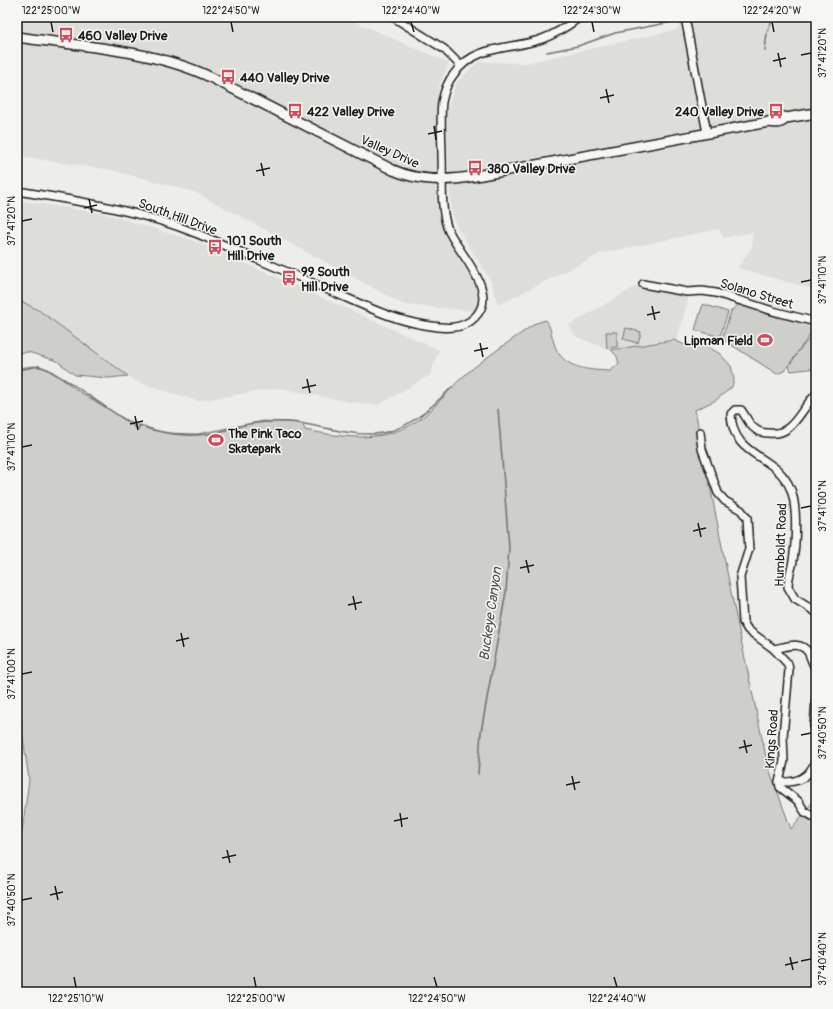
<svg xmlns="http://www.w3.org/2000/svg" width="833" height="1009" viewBox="0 0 833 1009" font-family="Pangolin,sans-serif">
<rect width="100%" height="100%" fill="#edede9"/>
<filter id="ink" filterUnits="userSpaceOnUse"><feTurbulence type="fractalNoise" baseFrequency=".025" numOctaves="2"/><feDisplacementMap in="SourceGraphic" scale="8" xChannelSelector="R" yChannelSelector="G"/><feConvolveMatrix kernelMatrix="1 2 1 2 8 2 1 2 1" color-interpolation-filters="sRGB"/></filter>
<g filter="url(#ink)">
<g fill="#ddddda">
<polygon points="17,17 344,17 449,63 439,86 436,114 438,213 457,256 479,288 475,311 405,305 195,192 111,170 17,156"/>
<polygon points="685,17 816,17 816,290 738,268 752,247 753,232 723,238 719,229 602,253 498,305 492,283 457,227 451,209 446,111 457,82 478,62 526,63 676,30"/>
<polygon points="17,200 106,214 198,242 439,350 430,375 378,405 349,402 279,388 197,401 135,381 40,311 17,299"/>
<polygon points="642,283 691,288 677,339 609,350 575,336 569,325"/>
</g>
<g fill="#cececb" stroke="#757574">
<polygon points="17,299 40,311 128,376 108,378 75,375 57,361 28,352 17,353"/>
<polygon points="703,304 728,312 720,337 695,330"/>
<polygon points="739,304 776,317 816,326 797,353 816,331 816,368 791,371 789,366 797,354 784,371 777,374 722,339 731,311"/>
<path d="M546 320C551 328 551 334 554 343 561 369 588 370 610 371L619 364 617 356 611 350 674 340 685 345 702 343 720 354 731 366 734 379 732 387 716 400 695 410 735 612 768 766 791 829 816 798V992H17V841L22 831 29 780 21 723 17 676V368L34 366 48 369 80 392 128 421 151 430 169 433 197 434 264 421 302 423 305 430C351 439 393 445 431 410 443 398 454 384 467 373 489 355 513 339 536 323Z"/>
<polygon points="626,328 641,332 638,343 623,339"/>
<polygon points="606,332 617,332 617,347 607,348"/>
</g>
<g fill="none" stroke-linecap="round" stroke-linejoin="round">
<g stroke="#6f6f6d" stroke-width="1.5">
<polyline points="765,51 767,32 774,17"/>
<polyline points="547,52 578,46 615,33 677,21"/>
<path d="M18 370 39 366 47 369 72 384 138 429 140 425C160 434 187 437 208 434 216 433 224 431 232 428 251 422 269 421 289 422 321 424 358 441 391 431 416 423 434 405 452 387"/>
<polyline points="478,774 481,732 506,592 509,547 498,409"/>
</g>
<g stroke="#1c1c1c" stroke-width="10">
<g id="minor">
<polyline points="393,17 444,49 461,66"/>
<polyline points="685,17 707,133"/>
<path d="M17 191C79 201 139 210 198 234 243 253 288 272 333 292 363 305 393 320 425 325 442 328 462 331 475 317 501 291 456 252 447 227 440 205 443 179 442 156 442 138 440 120 442 102 444 92 447 82 454 74 475 44 511 50 542 39 556 34 568 26 580 17"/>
<polyline points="643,284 687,292 702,291 716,293 773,311 816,322"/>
<path d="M816 395C800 408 794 437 768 433 762 433 758 432 754 428 748 423 746 416 741 410H735L731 414C733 460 776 452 791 490 798 509 796 546 792 566 790 573 788 579 788 587L795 599 816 612"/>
<path d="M700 432 702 449 718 493 725 501 741 510 747 518 749 549 740 577 743 622 748 630 774 649C785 647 800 640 808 652 811 657 812 664 816 669"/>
<polyline points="774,649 788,664 789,670 783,736 784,761 779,782 780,787 798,801 805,812 816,818"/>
<polyline points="816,699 814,727 816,737"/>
<path d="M779 782C798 783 809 778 816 760"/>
</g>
</g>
<g stroke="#1c1c1c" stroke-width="12">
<g id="major">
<path d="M17 37C79 46 156 50 212 78L393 170C420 182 448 181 476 176L769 122C777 123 781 124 786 118"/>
<polyline points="769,122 781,116 786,118 816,113"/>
</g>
</g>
<use href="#minor" stroke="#f6f6f2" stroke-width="7"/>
<use href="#major" stroke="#f6f6f2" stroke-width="9"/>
</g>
</g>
<path fill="none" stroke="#1c1c1c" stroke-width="1.5" d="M51 22 53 32M231 22 233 32M411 22 414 32M592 22 594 32M772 22 774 32M778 53 781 67M801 55 811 53M773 61 786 58M606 89 609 103M600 98 614 95M434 126 436 140M428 134 442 131M261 163 264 176M256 171 270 168M89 199 92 213M84 208 97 205M22 221 32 219M801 282 811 280M652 306 655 320M647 315 660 312M480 343 483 357M474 351 488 348M307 379 310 393M302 388 316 385M135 416 138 430M130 424 143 421M22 447 32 445M801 508 811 506M698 523 701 537M693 531 706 528M526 560 529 573M520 568 534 565M353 596 356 610M348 605 362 602M181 633 184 647M176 641 189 638M22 674 32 672M801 735 811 733M744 740 747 753M739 748 752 745M572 776 575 790M566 785 580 782M400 813 402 827M394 821 408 818M227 850 230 863M222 858 236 855M55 886 58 900M50 895 63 892M22 900 32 898M790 957 793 970M801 961 811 959M785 965 798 962M74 977 76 987M254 977 256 987M434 977 437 987M614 977 617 987"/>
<defs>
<g id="bus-bare" transform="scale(1.2)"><path d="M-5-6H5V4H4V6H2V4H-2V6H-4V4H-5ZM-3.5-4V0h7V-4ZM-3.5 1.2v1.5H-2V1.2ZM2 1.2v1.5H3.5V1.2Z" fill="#d1495b" stroke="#f6f6f2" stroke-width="2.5" paint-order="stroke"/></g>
<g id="stadium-bare" transform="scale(1.2)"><path d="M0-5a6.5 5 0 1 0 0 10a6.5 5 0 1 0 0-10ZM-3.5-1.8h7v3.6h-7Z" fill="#d1495b" stroke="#f6f6f2" stroke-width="2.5" paint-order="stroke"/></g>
</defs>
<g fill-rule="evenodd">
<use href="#bus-bare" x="66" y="35"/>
<use href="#bus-bare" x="228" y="77"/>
<use href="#bus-bare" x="295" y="111"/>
<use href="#bus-bare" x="776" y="111"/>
<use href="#bus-bare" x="475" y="168"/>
<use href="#bus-bare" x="215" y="247"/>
<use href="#bus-bare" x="289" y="278"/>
<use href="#stadium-bare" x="765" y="340"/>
<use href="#stadium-bare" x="216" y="440"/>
</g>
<g text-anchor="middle" stroke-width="3" stroke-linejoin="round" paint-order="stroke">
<g font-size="13" font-weight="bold" fill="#1c1c1c" stroke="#f6f6f2" text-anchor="start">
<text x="78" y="40">460 Valley Drive</text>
<text x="240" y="82">440 Valley Drive</text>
<text x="307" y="116">422 Valley Drive</text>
<text x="764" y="116" text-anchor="end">240 Valley Drive</text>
<text x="487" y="173">380 Valley Drive</text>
<text x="227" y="245">101 South<tspan x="227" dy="15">Hill Drive</tspan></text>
<text x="301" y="276">99 South<tspan x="301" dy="15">Hill Drive</tspan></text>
<text x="753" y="345" text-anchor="end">Lipman Field</text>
<text x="228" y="438">The Pink Taco<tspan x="228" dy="15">Skatepark</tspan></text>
</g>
<g font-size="13" fill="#1c1c1c" stroke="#f6f6f2">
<text transform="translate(390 151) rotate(24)" y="5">Valley Drive</text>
<text transform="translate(178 216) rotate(20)" y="5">South Hill Drive</text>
<text transform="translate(757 293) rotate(17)" y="5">Solano Street</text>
<text transform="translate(780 545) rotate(-88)" y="5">Humboldt Road</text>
<text transform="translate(771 739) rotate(-86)" y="5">Kings Road</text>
</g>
<g font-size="14" font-style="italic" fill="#535352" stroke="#f6f6f2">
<text transform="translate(490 614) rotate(-82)" y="5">Buckeye Canyon</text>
</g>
</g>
<rect width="833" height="1009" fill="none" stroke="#f6f6f2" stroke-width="44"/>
<rect x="22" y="22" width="789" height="965" fill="none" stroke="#1c1c1c" stroke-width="1.5"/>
<g font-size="10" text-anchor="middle" fill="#1c1c1c">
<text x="51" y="14">122°25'00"W</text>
<text x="231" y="14">122°24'50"W</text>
<text x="411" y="14">122°24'40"W</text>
<text x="592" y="14">122°24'30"W</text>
<text x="772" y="14">122°24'20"W</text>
<text transform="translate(822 53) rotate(-90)" y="4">37°41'20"N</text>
<text transform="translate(11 221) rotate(-90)" y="4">37°41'20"N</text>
<text transform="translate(822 280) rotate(-90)" y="4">37°41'10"N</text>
<text transform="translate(11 447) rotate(-90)" y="4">37°41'10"N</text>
<text transform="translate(822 506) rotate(-90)" y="4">37°41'00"N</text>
<text transform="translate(11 674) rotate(-90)" y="4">37°41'00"N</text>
<text transform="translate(822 733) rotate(-90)" y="4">37°40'50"N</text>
<text transform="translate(11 900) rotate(-90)" y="4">37°40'50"N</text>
<text transform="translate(822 959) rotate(-90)" y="4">37°40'40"N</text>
<text x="76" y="1002">122°25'10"W</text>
<text x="256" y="1002">122°25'00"W</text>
<text x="437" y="1002">122°24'50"W</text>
<text x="617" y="1002">122°24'40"W</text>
</g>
</svg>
